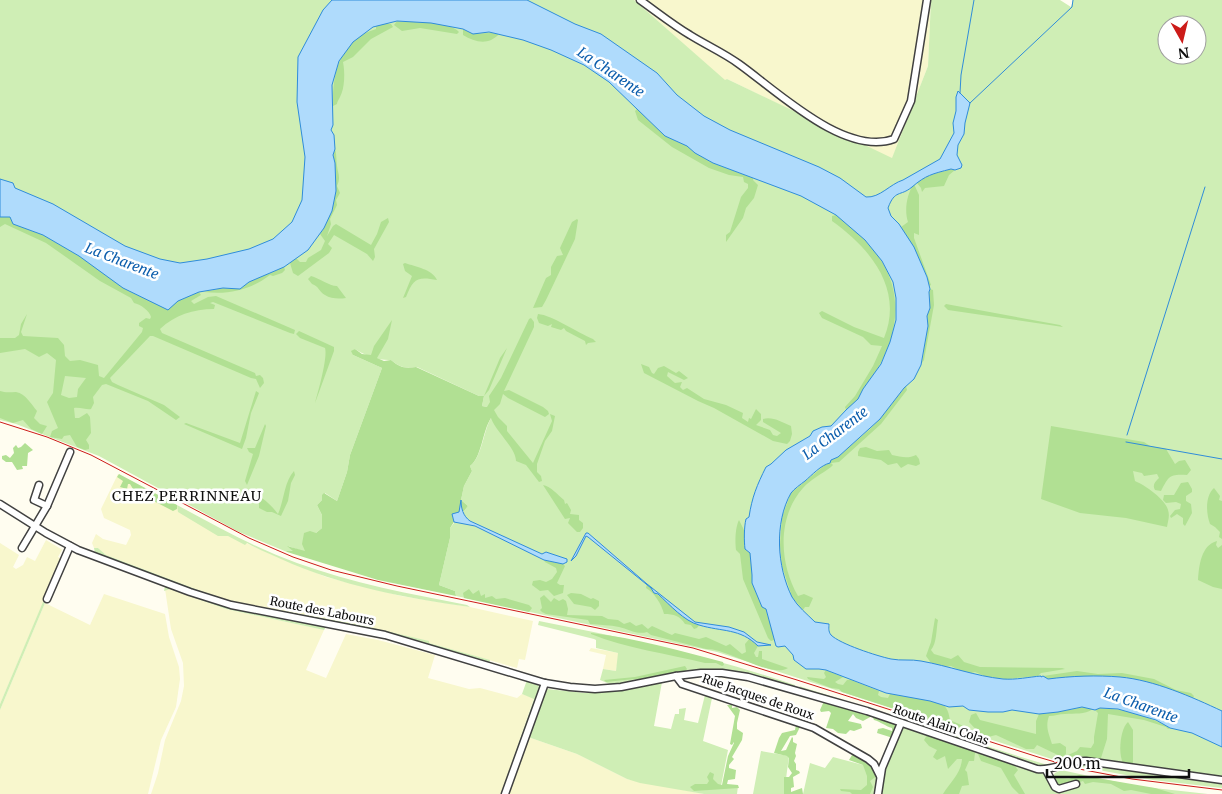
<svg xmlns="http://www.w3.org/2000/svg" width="1222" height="794" viewBox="0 0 1222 794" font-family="Merriweather,serif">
<rect width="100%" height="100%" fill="#fffdf0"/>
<g fill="#f8f7cd">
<polygon points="634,0 931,0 928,66 892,159 727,79 725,81"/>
<polygon points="118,474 252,546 326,577 401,596 470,607 533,621 525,660 519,659 517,668 429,643 428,641 360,625 234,602 198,590 106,555 98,548 94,548 92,543 96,534 103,539 126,545 131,535 130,530 104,518 101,509"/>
<polygon points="46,540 61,549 62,550 58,557 62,559 0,704 0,543 19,555 13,567 16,569 23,565 27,557 35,561"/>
<polygon points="165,589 170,589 226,609 324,630 306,670 326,678 346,634 378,640 435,655 428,678 469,689 480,688 517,698 522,694 534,698 501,794 151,794 158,773 165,740 181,701 184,686 183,663 171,629"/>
<polygon points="104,594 165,614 169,637 179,667 180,679 176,707 161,740 148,794 0,794 0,710 45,603 90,625"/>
<polygon points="591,648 619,653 616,671 603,669 606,655 589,651"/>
<polygon points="528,737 577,754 627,779 704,794 508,794"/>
</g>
<g fill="#cfeeb5" fill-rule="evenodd">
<path d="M0 0H634L725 80 727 79 892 158 928 66 931 0H1060L1071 7 1073 0H1222V776L1085 758 1074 759 1061 762 717 652 456 596 455 591 439 585 450 538V528L468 506 461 500 464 486 472 471 470 466C482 457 483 432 491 418L487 407 482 406 484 396H479L417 367C406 369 399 367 391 360 381 361 363 355 355 349L353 355 382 368 350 455 347 472 337 501 325 493 322 500 317 505 322 515V528L316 533 305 552 288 546 296 552 286 551 287 552 239 532 99 456 16 424 0 420ZM1167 25H1197V55H1167Z"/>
<path d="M177 505C216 526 255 548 297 563 352 583 410 594 467 605L470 607C405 598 341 586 281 559 270 554 257 549 247 543L245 545 228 536H218L178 512Z"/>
<polygon points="94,548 98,548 106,555 198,590 234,602 360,625 429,641 429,643 490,660 489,663 386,632 225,601 193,591 95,553"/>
<polygon points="165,586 334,627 334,629 326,627 324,630 226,609 170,589 164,591"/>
<polygon points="43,602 45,603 0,710 0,704"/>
<path d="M539 621C626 638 710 656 795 685V686L738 672 612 685 600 680 603 669 616 671 618 653 596 648V640L594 639 538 625Z"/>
<polygon points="527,680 537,683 540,689 503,794 501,794 534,699 522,694"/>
<polygon points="662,682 654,726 671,729 675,714 679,714 679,709 686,708 684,720 698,723 705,695 712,698 703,741 728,750 721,786 738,786 737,794 704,794 640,783 627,779 577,754 528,737 543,693 547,689 585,693 634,688"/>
<polygon points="799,686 1021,757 1051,766 1041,767 803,690"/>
<polygon points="900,728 908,728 1044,774 1049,781 1055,773 1061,770 1136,786 1208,794 880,794 882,776"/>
<polygon points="761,751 789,756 784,794 753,794"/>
<polygon points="833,757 863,765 867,761 878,778 876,794 803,794 810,763 825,768"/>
<polygon points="1083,763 1222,783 1222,788 1153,780 1071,765"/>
</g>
<g fill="#b1e093" fill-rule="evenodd">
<path d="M397 21C412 22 450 21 459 32L457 34 420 28 402 31 394 25Z"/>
<path d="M383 24H391L393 27 371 39 353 57 343 62C345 72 345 88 340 97 339 99 337 102 337 104L333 106C332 73 340 40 376 29V26Z"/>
<path d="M463 29C477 37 484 31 499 34 488 46 475 42 463 35Z"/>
<polygon points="637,109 665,136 687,146 695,153 713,163 753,178 753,180 758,185 754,198 746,208 743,218 726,242 726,235 730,232 741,197 748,188 748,184 744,182 743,177 729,175 709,168 672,147 638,120 635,111"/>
<path d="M335 149C337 156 336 160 337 166 338 174 341 177 337 186L340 193 336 200 337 205 330 219 331 224 327 236 333 226 336 224 371 245 377 234 381 222 388 218 389 222 374 249 375 257 373 261 367 254 334 235 328 244 332 248 329 253 298 276 293 273 290 263 296 258 300 262H306L308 258 321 250 325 241 320 234 324 228 335 163 333 155Z"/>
<polygon points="951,169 955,170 949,175 944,186 925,188 922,192 921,188 917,183 921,178"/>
<path d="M914 184 919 195V235L914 233V238L931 285 929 286 927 276 901 227 908 222C904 210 907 193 914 184Z"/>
<path d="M836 215C853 229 871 243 882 262 905 299 896 343 872 377 869 381 865 385 863 389 861 393 860 397 858 400 855 404 849 407 846 410L845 407 855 396 873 366 882 346 871 345 863 337 822 318 819 313 822 311 854 327 884 338C904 289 870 248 832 221V216Z"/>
<path d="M0 217H10L13 224 43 235 79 256 178 301 199 292 201 295 191 301 194 304 208 297 216 296 295 330 294 334 290 333 213 302 210 303 215 305 214 309C193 309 175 315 160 329L162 333 255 373 256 376 260 375 263 378 264 383 260 388 256 379 251 378 153 336H150L110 378 112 382 118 385 164 405 180 417 176 420 148 401 106 384 102 385 93 397 94 403 91 409C87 410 80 407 74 408L75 418H79L87 413 90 417 91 433 86 440 89 445V449L85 450 77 447 70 435 64 436 62 439 50 437 52 431 58 428 47 402 53 393 56 360 47 353 39 357 25 349 0 353V338H15L19 335 21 324 27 314 21 332 23 336 58 338 64 345 65 356 70 361 80 360 98 365 99 376 104 378 142 332 143 328 139 326V323L146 318 150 319 151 317C150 311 140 304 134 303L131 298 100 281 46 243 5 224 0 227ZM65 376 86 378 78 389 77 397 69 398 61 395Z"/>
<polygon points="577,219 578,220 575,239 546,300 542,307 533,308 546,278 551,275 551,267 557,256 563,255 560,248 572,222"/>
<path d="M405 263C416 267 432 269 437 280 417 276 413 279 406 297L403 298 412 276 405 271 403 264Z"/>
<path d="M284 267 285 270 282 273 273 276 270 275C250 290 229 295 204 292L223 288 240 289 249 282Z"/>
<path d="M311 276C319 278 329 286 337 286L346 298C339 299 331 299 325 295 319 292 319 286 312 284L308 279Z"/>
<polygon points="930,289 933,290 934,305 924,360 922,363 928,326 927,316 930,308 929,292"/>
<polygon points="946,304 1060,325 1063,327 948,310 944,306"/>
<path d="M538 314C552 315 578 333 593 339L596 342 588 343 586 345 585 341 566 331 564 328 561 330 551 327 552 324 548 326 539 323 537 318Z"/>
<path d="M531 318 534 322V327L504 391 509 390 543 407 548 411 549 414 545 417 508 398 503 394 500 404 494 410 498 417 507 426V431L533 463 552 421 550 414 555 416 552 431 545 441 537 464V472L541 476 542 481 539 482 526 465 516 461C516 448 496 432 491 418 482 432 482 457 470 466L472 471 464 486 461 500 468 506 464 511 452 514 454 522 450 528V538L439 585 455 591 456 596 378 580 287 552 286 551H293L287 546 305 551 302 544 304 533 310 531 316 533 322 528V515L317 505 322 500V495L324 493 337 501 347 472 350 455 382 368 353 355 351 351 355 349 362 354 371 355 374 346 392 320 388 339 377 358 384 361 391 360C399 367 405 369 416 367L479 396H484L500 358 507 348 489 390 484 396 482 406 487 407 490 402 489 396 501 378 529 319Z"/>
<path d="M299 331 334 347V351L315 403C318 392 328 357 325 348L300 338 296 334Z"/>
<path d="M641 364 649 367 652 373 654 374 658 368 664 366 676 373 679 371 688 378 684 380 668 372 667 376 675 383 682 382 680 387 683 390 687 388 704 399 726 405 743 413 742 418 748 422 749 418 751 419 756 409 761 414V420L756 425 770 430 773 435 777 436 781 433 763 422V419C772 416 782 422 791 426L792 434 790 441 787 444 773 441 714 408 698 401 644 373Z"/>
<path d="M906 386 907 390 881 424 839 462 831 463 833 465 831 467C822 474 811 479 803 488 777 517 779 563 798 596L804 594 813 598 809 607H805L803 610 792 597 782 566 780 545 782 517 791 493 831 460 838 457 869 430 880 419Z"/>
<path d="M0 391C6 393 10 392 16 392 26 394 31 404 37 411L34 418 40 424 47 426 42 434 31 429 23 420 13 423 0 418Z"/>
<polygon points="256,391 259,393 251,413 246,438 242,449 184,424 186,423 240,443"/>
<polygon points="265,424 266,426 259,456 247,485 245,481 253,454 249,452 247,448 255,448"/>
<path d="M1051 426 1144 442 1150 446 1166 449 1175 464 1179 461 1185 460 1191 470 1187 475C1169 474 1169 476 1161 491L1155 490C1152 485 1155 482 1159 478L1157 474 1144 476 1142 473 1133 471 1135 481C1145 485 1166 500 1168 510 1170 516 1168 521 1167 527L1126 518 1080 513 1041 499Z"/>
<polygon points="25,443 33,450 28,453 27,466 22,466 23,469 17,470 12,462 6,462 2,459 2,456 6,455 10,458 14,453 13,448 16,445 18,448 21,447"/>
<path d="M866 447 877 451 889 450 892 455C901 457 908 459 916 455L919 459 920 464 916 466 908 464 901 468 897 463 888 465 881 460 858 456V452L860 448Z"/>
<path d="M294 471 295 475 291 483 288 501 281 516 272 512H267L259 508V501L249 493C262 495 271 505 278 514 284 501 284 482 294 471Z"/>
<polygon points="119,474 177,505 177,509 173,511 146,497 139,490 133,489 130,484 128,484 127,489 120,487 123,481 117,477"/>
<polygon points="1188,482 1192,489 1192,492 1186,496 1186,501 1191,504 1192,513 1185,526 1183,524 1183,518 1177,514 1171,518 1170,516 1175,510 1180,509 1181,504 1176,502 1166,503 1163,500 1164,495 1174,495 1181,483"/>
<path d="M543 485C550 486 558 495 564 500L565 504 567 503 571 510 570 514 579 515V520L583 523V528L580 532H577L568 523 570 518 565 519Z"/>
<path d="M1214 488 1220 496 1219 500 1222 501V539L1219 537 1220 532 1215 527 1210 524C1206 513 1205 496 1214 488Z"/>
<path d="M739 520 744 530 745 549 750 552 752 575V583L762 607 766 609C768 620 773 629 774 640L771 641 768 638 743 579 740 554 736 550C735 542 735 528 739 520Z"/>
<path d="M1217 541 1216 545 1218 548 1222 545V589L1213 587 1198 580C1199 566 1201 545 1217 541Z"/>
<polygon points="544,560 563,564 565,566 557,583 560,585 564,585 563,593 554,596 548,590 540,591 532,585 533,581 540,580 546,582 552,579 557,572 556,568 545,562"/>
<path d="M647 584 652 587 654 593 667 600 695 622 699 625 697 628 694 629 691 625 685 624C680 616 674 614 664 614 662 605 654 592 646 588Z"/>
<polygon points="469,589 473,594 479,590 481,596 485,594 485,598 492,596 496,599 505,598 529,605 532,608 529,612 464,598 463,593"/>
<polygon points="571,593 581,594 591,599 593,598 599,601 599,606 595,610 591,607 574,604 567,595"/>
<path d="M544 595 551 602 554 598 559 601 563 599 566 601 568 609 567 615 602 616 608 619 618 620 624 624 630 622 636 626 642 624 648 629 652 626 672 635 675 633 699 639 706 637 726 646 730 644 742 654 746 652 745 644 750 638 758 646 754 653 756 657H758L759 651H762V659L788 668C772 679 727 648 706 649L651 635 647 632C637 635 628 629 619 627 610 625 600 625 590 624L588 620 546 614 542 612 540 610 542 608 540 598Z"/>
<path d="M935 618 938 620C936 630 937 643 931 650L934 654 951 659 958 655 964 662 980 667 1062 668 1065 669 1041 673 1038 676 1006 679 987 677 975 672 971 673 961 671 951 666 945 667 931 663 926 656 931 642Z"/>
<path d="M591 633C636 638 680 651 723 662L724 665 722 666 716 663H705C669 654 625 648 591 634Z"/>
<polygon points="685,666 687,669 684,673 647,680 634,679 606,682 604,680 635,677"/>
<path d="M826 670 843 677 835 682 838 684 843 685 847 680H851L879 691 878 695 881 697 888 698 890 694C905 696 930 697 943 705 948 708 949 715 950 720L970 729V732L968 733 842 692 839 689 831 688 808 679 807 677 824 679 826 677 824 673Z"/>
<polygon points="1077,671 1098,674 1122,673 1154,679 1176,690 1191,693 1194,696 1193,698 1150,684 1122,677 1048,679 1043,676"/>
<path d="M824 701 896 723 897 727 893 738 877 733 878 729 883 728 892 731V728C885 726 881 722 874 720L872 716 863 721 856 718 853 714 848 721 861 724 862 728 854 731 850 730 846 734 838 733 833 729 826 728 831 713 829 711 821 712 820 710Z"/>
<polygon points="727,705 732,705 732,708 737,707 740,710 737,723 737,729 743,733 742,740 732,757 734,759 729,765 729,768 736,770 735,779 728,780 727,784 738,785 739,788 694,791 690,787 695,784 707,784 709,781 707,777 710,772 714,774 713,779 718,784 722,785 728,756 734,743 734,742 732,745 730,744 735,716"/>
<path d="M1083 707 1093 709C1084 715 1075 713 1065 714 1059 714 1055 716 1049 716 1045 727 1049 734 1052 744L1060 743 1066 747V754L1062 757 1037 745 1034 749H1026L996 735 988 737 982 736 969 722 971 715 976 713 980 720 1036 734V721L1039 714 1058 712Z"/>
<path d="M1100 708C1125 709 1149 716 1170 728L1168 729 1166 727 1144 720 1108 714 1107 739 1101 758C1090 764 1088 757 1079 755 1076 755 1073 757 1070 757L1068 755 1077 751 1080 747 1091 748 1094 743V737L1098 713 1095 710Z"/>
<path d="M1128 722 1133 730V765L1123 763C1118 754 1120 729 1128 722Z"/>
<polygon points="796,725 800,727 796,735 790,736 781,751 786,750 792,737 793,738 793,742 797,744 795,753 796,756 794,761 796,764 796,770 799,771 800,773 793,777 794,787 791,788 791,792 802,788 803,794 784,794 784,777 789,777 792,773 788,767 789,758 787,756 774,753 779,738 782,733 795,730"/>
<path d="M927 735 973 751 975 753 974 761H969L965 770 967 772 969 785 962 786 959 794H943C950 782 961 774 962 759H957L948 769 945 756 937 760 933 757 937 750 929 746 924 740Z"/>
<polygon points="978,754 982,754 1014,765 1018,770 1014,775 1025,794 1019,794 1012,787 1001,768 981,761"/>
<path d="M852 755C863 755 873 766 878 775L870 781 873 787 870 794H852L850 792 841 791 840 789 861 790 867 785V776L863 765 849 760Z"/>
<polygon points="1079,775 1155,788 1175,794 1151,794 1131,790 1124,791 1111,784 1093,782 1085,784 1083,781 1059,789 1052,778 1069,779"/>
</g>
<g fill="#afdbfc" stroke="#2f8cda">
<path d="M332 0H527L575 24 601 34 657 73 677 95 704 116 730 130 819 167 840 178 866 197C880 198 890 184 903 180L940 159 954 133 953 123 956 111V97L958 91 970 103 965 123 964 134 958 145 957 155 962 165 961 168 955 170 951 169C932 174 926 175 912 187 900 197 895 189 888 208L891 216 899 224 914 247 927 277 930 289 929 292 930 308 927 316 928 326 921 365 914 379 904 388 880 419 838 457 831 460 830 463C821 465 812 475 805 481 801 484 794 489 791 493 774 523 777 567 792 597 798 607 807 614 815 622L829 624C829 628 828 631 831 635 840 644 877 656 891 659 901 661 911 659 921 661 949 666 975 676 1003 679 1016 680 1029 677 1041 676V677L1043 676 1048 679C1071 676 1097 675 1120 677 1154 680 1192 697 1222 711V747L1192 733 1170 728 1156 720 1118 709 1100 708 1095 710 1082 707 1058 712 1039 714 1012 710 1003 712H988L969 710 963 706 949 707 930 701 886 693 826 670 819 669H806L794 660 793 655 785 646 778 647 776 646 766 609 762 607 752 583V575L750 553 745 549C744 541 744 527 746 519L749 517C752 497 757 485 766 467L771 464 786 450 810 436 813 431 822 427 831 426 846 410 858 399 863 389 881 364 890 342 896 320V298L893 282 882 261 865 240 836 215 801 196 713 163 695 153 687 146 665 136 609 82 584 65 551 50 523 40 489 32 473 34 463 29 431 23 397 21 373 27 353 42 339 61 332 85 333 125 331 130 334 135 335 149 333 155 335 163 336 191 332 211 324 228 308 250 284 267 249 282 240 289 223 288 199 292 178 301 168 310 123 288 79 256 43 235 13 224 10 217H0V179L13 183 15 188 53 204 125 246 160 259 180 263 207 259 249 249 273 239 292 222 302 200 305 157 297 102 298 57 323 10Z"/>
<path d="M461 500C461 508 463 516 470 521L542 554 546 552 567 559V562L563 564 544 560 475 526 454 522 452 514 459 512Z"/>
<path d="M586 533H588L647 584 695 622 729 627 744 632 757 642 771 645 758 646C740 628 722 632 699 625 684 621 670 605 658 594L654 593 651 588 588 537 586 536 576 556 571 561Z"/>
</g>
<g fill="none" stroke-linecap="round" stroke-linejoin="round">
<g stroke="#2f8cda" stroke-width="1">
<polyline points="960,93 961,75 974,0"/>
<polyline points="970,103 1072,7 1073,0"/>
<polyline points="1127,435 1205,187"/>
<polyline points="1126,442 1222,459"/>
</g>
<g stroke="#414141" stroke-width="9">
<g id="minor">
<path d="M640 0C657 12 673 25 690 35 706 45 724 53 739 64 777 91 845 157 894 139L911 101 927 0"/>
<polyline points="39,485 34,500 47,506"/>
<path d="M0 504 46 533 78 550 190 592 231 605 385 635 545 683 570 687 595 689 621 687 676 676 701 673H722L748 677 867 711 1037 769C1054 771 1069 760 1086 761L1222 780"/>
<polyline points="22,548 47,506 70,452"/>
<polyline points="47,599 70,546"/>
<polyline points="676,676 682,684 814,728 868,759 874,764 880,776"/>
<polyline points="1046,770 1055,787 1059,789 1076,784"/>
<polyline points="505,794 545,683"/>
<polyline points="878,794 882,768 901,723"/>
</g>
</g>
<use href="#minor" stroke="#fff" stroke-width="6"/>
<polyline stroke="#cc1b19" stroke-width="1" points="0,422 47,437 91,455 249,538 293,557 331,570 397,586 693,648 797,680 1038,757 1079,769 1132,779 1222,790"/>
</g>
<g text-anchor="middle" stroke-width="5" stroke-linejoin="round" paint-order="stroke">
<g font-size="12" fill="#0e0e0e" stroke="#fff">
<text transform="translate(322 611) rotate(11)" y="4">Route des Labours</text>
<text transform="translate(758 697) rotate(19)" y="4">Rue Jacques de Roux</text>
<text transform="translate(941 725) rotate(19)" y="4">Route Alain Colas</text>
</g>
<g font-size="14" font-style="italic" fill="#0b5dac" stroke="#fff">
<text transform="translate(611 72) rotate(34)" y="5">La Charente</text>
<text transform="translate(122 261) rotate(21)" y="5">La Charente</text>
<text transform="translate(835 433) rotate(-37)" y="5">La Charente</text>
<text transform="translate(1141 705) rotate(20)" y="5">La Charente</text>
</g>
<g font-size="14" letter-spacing="1" fill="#0e0e0e" stroke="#fff">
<text x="187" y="501">CHEZ PERRINNEAU</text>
</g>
</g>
<g transform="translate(1182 40) rotate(172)"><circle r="24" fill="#ffffff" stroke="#9f9f9f"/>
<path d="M0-4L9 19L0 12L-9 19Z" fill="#cc1b19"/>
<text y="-8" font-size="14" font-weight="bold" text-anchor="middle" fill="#0e0e0e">N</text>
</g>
<path d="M1047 769v8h142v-8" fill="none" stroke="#0e0e0e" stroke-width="2.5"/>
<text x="1054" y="769" font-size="15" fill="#0e0e0e" stroke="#ffffff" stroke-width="4" paint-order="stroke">200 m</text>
</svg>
